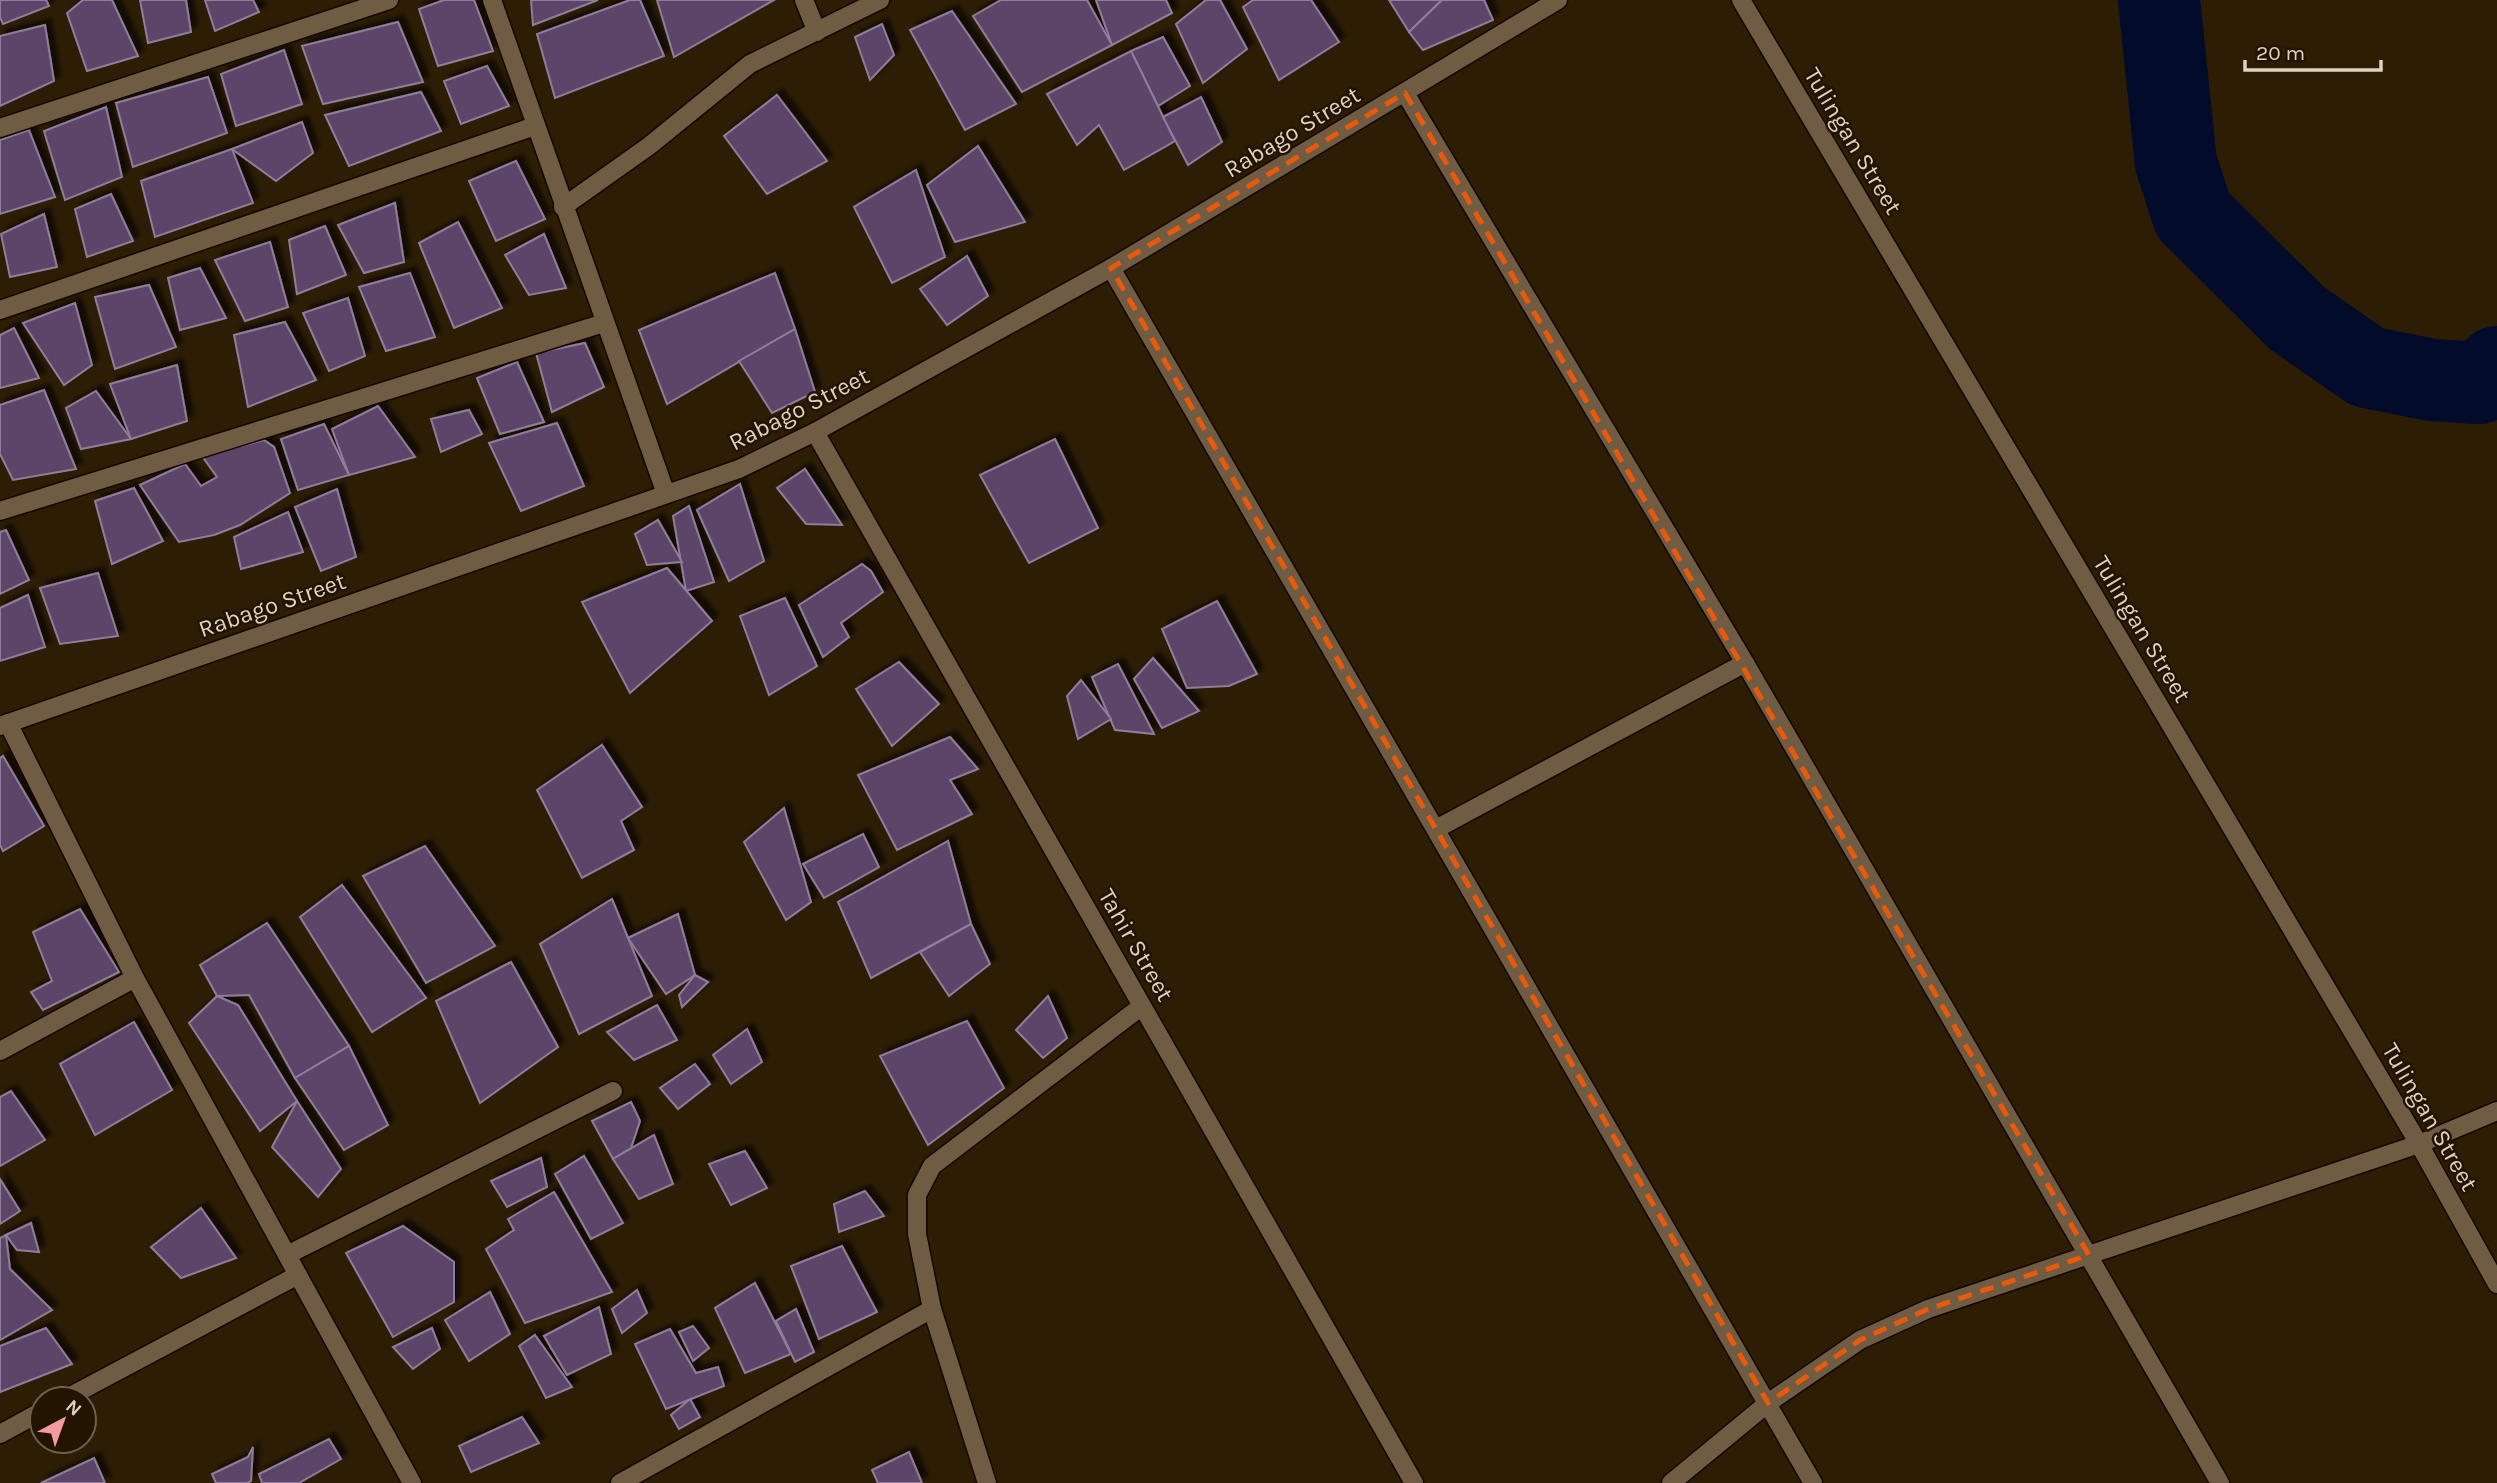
<svg xmlns="http://www.w3.org/2000/svg" width="2497" height="1483" viewBox="0 0 2497 1483" font-family="Karla,sans-serif">
<defs>
<filter id="shadow"><feDropShadow dx="6" dy="-6" stdDeviation="2" flood-color="#0009"/></filter>
</defs>
<rect width="100%" height="100%" fill="#2d1d05"/>
<g fill="none" stroke-linecap="round" stroke-linejoin="round">
<polyline stroke="#020b29" stroke-width="82" points="2159,0 2176,163 2193,215 2297,318 2367,367 2432,380 2479,383 2497,367"/>
</g>
<g fill="#5b4569" stroke="#8e7e9a" stroke-width="2" filter="url(#shadow)">
<polygon points="0,0 46,0 49,6 3,24 0,17"/>
<polygon points="83,0 112,0 138,56 87,71 67,13"/>
<polygon points="140,0 186,0 191,32 148,43"/>
<polygon points="205,0 253,0 259,12 215,31"/>
<polygon points="444,0 474,0 493,51 438,66 419,9"/>
<polygon points="531,0 598,0 533,25"/>
<polygon points="630,0 640,0 664,56 555,98 537,34"/>
<polygon points="657,0 774,0 674,57"/>
<polygon points="1001,0 1087,0 1112,45 1022,92 973,16"/>
<polygon points="1096,0 1166,0 1172,13 1112,45"/>
<polygon points="1206,0 1220,0 1247,49 1203,83 1176,24"/>
<polygon points="1253,0 1311,0 1339,42 1279,80 1243,7"/>
<polygon points="1389,0 1442,0 1409,32"/>
<polygon points="1442,0 1484,0 1493,20 1423,50 1409,32"/>
<polygon points="952,11 1016,104 965,130 910,30"/>
<polygon points="398,22 423,82 323,104 302,46"/>
<polygon points="882,24 894,55 870,80 855,37"/>
<polygon points="45,25 54,81 0,106 0,36"/>
<polygon points="1163,37 1190,86 1158,106 1131,51"/>
<polygon points="284,50 302,104 236,126 221,74"/>
<polygon points="1131,51 1175,141 1124,170 1099,125 1077,145 1047,94"/>
<polygon points="487,66 509,106 461,124 444,81"/>
<polygon points="208,77 227,133 133,167 116,103"/>
<polygon points="421,92 441,131 349,166 325,115"/>
<polygon points="777,95 827,161 767,194 724,136"/>
<polygon points="1201,97 1222,142 1188,165 1163,117"/>
<polygon points="106,107 122,177 65,200 44,131"/>
<polygon points="302,122 313,153 276,181 232,149"/>
<polygon points="29,130 55,197 0,214 0,140"/>
<polygon points="978,146 1025,222 955,242 927,185"/>
<polygon points="232,149 253,203 155,237 141,181"/>
<polygon points="516,161 545,219 496,241 469,181"/>
<polygon points="916,170 945,257 892,283 854,207"/>
<polygon points="111,194 133,241 87,257 75,209"/>
<polygon points="395,203 404,262 364,273 338,225"/>
<polygon points="44,214 57,267 10,277 1,234"/>
<polygon points="458,222 502,308 454,328 419,243"/>
<polygon points="325,226 346,275 297,294 289,240"/>
<polygon points="544,234 566,288 529,295 505,255"/>
<polygon points="270,242 288,307 245,321 215,260"/>
<polygon points="967,256 988,296 947,325 920,289"/>
<polygon points="200,268 226,318 180,330 168,278"/>
<polygon points="410,273 435,337 386,351 359,287"/>
<polygon points="775,273 795,329 667,404 639,330"/>
<polygon points="149,285 176,347 115,369 95,297"/>
<polygon points="348,298 365,356 329,371 303,313"/>
<polygon points="75,303 92,365 64,385 23,323"/>
<polygon points="285,322 316,380 248,407 234,335"/>
<polygon points="14,328 39,378 0,388 0,335"/>
<polygon points="795,329 815,392 772,413 739,361"/>
<polygon points="585,343 604,387 552,412 536,353"/>
<polygon points="517,362 544,422 500,434 477,378"/>
<polygon points="177,365 187,421 131,439 110,384"/>
<polygon points="44,390 76,469 13,480 0,454 0,405"/>
<polygon points="96,391 131,439 81,449 66,408"/>
<polygon points="378,406 415,457 349,475 332,429"/>
<polygon points="469,410 482,434 441,452 431,419"/>
<polygon points="557,423 584,486 521,511 489,443"/>
<polygon points="324,424 349,475 298,490 281,439"/>
<polygon points="1055,439 1098,528 1029,563 980,475"/>
<polygon points="264,440 274,447 290,493 240,525 214,535 179,542 140,485 185,464 201,486 217,477 202,456"/>
<polygon points="805,469 842,525 806,524 777,488"/>
<polygon points="740,484 764,561 729,581 697,510"/>
<polygon points="134,488 163,541 112,564 95,501"/>
<polygon points="337,489 356,557 321,571 295,507"/>
<polygon points="689,506 714,582 686,591 673,516"/>
<polygon points="288,512 303,552 241,569 234,537"/>
<polygon points="658,520 682,562 647,565 635,534"/>
<polygon points="6,530 29,580 0,594 0,532"/>
<polygon points="862,564 871,571 883,592 841,623 849,637 823,657 799,605"/>
<polygon points="667,568 712,621 630,693 582,602"/>
<polygon points="98,573 118,636 60,644 40,588"/>
<polygon points="28,595 45,647 0,661 0,608"/>
<polygon points="785,598 817,666 769,695 740,616"/>
<polygon points="1217,601 1257,674 1229,686 1187,688 1162,629"/>
<polygon points="1153,658 1199,711 1162,728 1134,679"/>
<polygon points="899,662 939,704 892,746 856,689"/>
<polygon points="1118,664 1154,734 1115,730 1092,677"/>
<polygon points="1081,680 1111,719 1078,739 1067,696"/>
<polygon points="950,737 978,769 950,780 972,814 897,850 858,775"/>
<polygon points="602,745 642,807 621,821 634,850 582,878 537,790"/>
<polygon points="3,756 44,826 3,851 0,845 0,758"/>
<polygon points="784,808 811,902 786,920 744,842"/>
<polygon points="863,834 879,867 824,898 803,864"/>
<polygon points="948,841 971,924 871,978 838,902"/>
<polygon points="425,846 495,946 426,983 363,876"/>
<polygon points="342,885 426,998 372,1032 300,917"/>
<polygon points="612,899 652,996 579,1034 540,944"/>
<polygon points="80,909 119,972 43,1010 31,992 52,981 33,932"/>
<polygon points="678,914 695,975 666,994 628,938"/>
<polygon points="267,923 349,1046 295,1078 249,995 217,996 200,965"/>
<polygon points="971,924 990,964 949,996 920,952"/>
<polygon points="511,962 558,1047 480,1103 436,1001"/>
<polygon points="695,975 708,982 682,1007 679,995"/>
<polygon points="217,996 238,1005 297,1101 260,1131 189,1023"/>
<polygon points="1048,996 1067,1038 1043,1058 1016,1030"/>
<polygon points="657,1005 677,1040 634,1060 607,1032"/>
<polygon points="967,1021 1004,1088 928,1145 880,1056"/>
<polygon points="134,1022 172,1090 95,1135 60,1064"/>
<polygon points="747,1029 762,1062 731,1084 713,1055"/>
<polygon points="349,1046 388,1125 344,1150 295,1078"/>
<polygon points="695,1064 710,1084 678,1109 660,1088"/>
<polygon points="11,1091 45,1140 0,1166 0,1097"/>
<polygon points="297,1101 341,1169 318,1197 272,1147"/>
<polygon points="631,1102 640,1121 631,1148 613,1159 592,1121"/>
<polygon points="654,1135 673,1184 639,1199 613,1159"/>
<polygon points="745,1151 767,1188 731,1205 709,1164"/>
<polygon points="584,1156 623,1223 591,1239 555,1174"/>
<polygon points="541,1158 547,1187 507,1207 491,1181"/>
<polygon points="0,1179 20,1211 0,1224"/>
<polygon points="865,1191 884,1216 839,1232 834,1204"/>
<polygon points="554,1192 612,1292 525,1323 486,1249 514,1230 508,1219"/>
<polygon points="201,1208 236,1258 181,1278 151,1247"/>
<polygon points="31,1223 39,1252 17,1250 6,1235"/>
<polygon points="403,1226 454,1262 454,1302 393,1337 346,1253"/>
<polygon points="6,1235 10,1269 52,1310 0,1340 0,1238"/>
<polygon points="842,1246 877,1312 819,1339 791,1266"/>
<polygon points="755,1283 791,1354 745,1373 715,1308"/>
<polygon points="637,1290 647,1313 622,1333 612,1309"/>
<polygon points="490,1292 510,1334 469,1361 445,1320"/>
<polygon points="599,1307 611,1354 567,1375 544,1336"/>
<polygon points="796,1309 814,1352 795,1362 776,1321"/>
<polygon points="693,1326 709,1348 693,1361 679,1332"/>
<polygon points="46,1328 72,1364 0,1392 0,1346"/>
<polygon points="432,1328 440,1349 413,1369 393,1347"/>
<polygon points="670,1329 696,1373 718,1367 724,1386 666,1409 635,1344"/>
<polygon points="535,1335 572,1387 546,1398 519,1346"/>
<polygon points="690,1399 700,1417 679,1429 671,1415"/>
<polygon points="522,1417 539,1443 471,1472 459,1446"/>
<polygon points="329,1439 341,1459 299,1483 262,1483 259,1474"/>
<polygon points="253,1447 251,1481 247,1483 216,1483 212,1474 248,1457"/>
<polygon points="909,1452 922,1483 878,1483 872,1470"/>
<polygon points="94,1458 105,1483 41,1483"/>
</g>
<g fill="none" stroke-linecap="round" stroke-linejoin="round">
<g stroke="#150700" stroke-width="21">
<g id="minor">
<polyline points="492,0 666,494"/>
<polyline points="804,0 817,32"/>
<polyline points="1741,0 2419,1144 2497,1284"/>
<polyline points="1405,93 1745,663 2220,1483"/>
<polyline points="0,128 389,0"/>
<polyline points="563,207 649,146 750,64 880,0"/>
<polyline points="1111,268 1813,1483"/>
<polyline points="0,310 535,126"/>
<polyline points="815,432 1414,1483"/>
<polyline points="0,511 604,323"/>
<polyline points="8,723 135,978 412,1483"/>
<polyline points="0,726 739,469 815,432 1111,268 1558,0"/>
<polyline points="1436,829 1745,663"/>
<polyline points="0,1051 135,978"/>
<polyline points="287,1255 613,1091"/>
<polyline points="65,1399 298,1275"/>
<polyline points="0,1434 42,1411"/>
<polyline points="620,1483 932,1309"/>
<polyline points="987,1483 932,1309 917,1234 917,1195 932,1166 1142,1006"/>
<polyline points="1671,1483 1768,1403 1860,1340 1928,1309 2419,1144 2497,1111"/>
</g>
</g>
<use href="#minor" stroke="#6f5c43" stroke-width="18"/>
</g>
<path fill="none" stroke="#e8590c" stroke-width="5" stroke-dasharray="14 9" stroke-linejoin="round" d="M1405 93 2089 1255 1928 1309 1860 1340 1768 1403 1111 268Z"/>
<g text-anchor="middle" stroke-width="5" stroke-linejoin="round" paint-order="stroke">
<g font-size="24" fill="#ddd2c4" stroke="#231400">
<text transform="translate(1292 132) rotate(-31)" y="8">Rabago Street</text>
<text transform="translate(1853 141) rotate(59)" y="8">Tulingan Street</text>
<text transform="translate(799 409) rotate(-27)" y="8">Rabago Street</text>
<text transform="translate(272 605) rotate(-19)" y="8">Rabago Street</text>
<text transform="translate(2142 629) rotate(59)" y="8">Tulingan Street</text>
<text transform="translate(1136 945) rotate(60)" y="8">Tahir Street</text>
<text transform="translate(2430 1117) rotate(60)" y="8">Tulingan Street</text>
</g>
</g>
<g transform="translate(63 1420) rotate(41)"><circle r="33" fill="#231400" stroke="#6d604e" stroke-width="2"/>
<path d="M0-5L12 26L0 18L-12 26Z" fill="#f59b9d"/>
<text y="-10" font-size="19" font-weight="bold" text-anchor="middle" fill="#ddd2c4">N</text>
</g>
<path d="M2245 60v10h136v-10" fill="none" stroke="#ddd2c4" stroke-width="3.5"/>
<text x="2256" y="60" font-size="21" fill="#ddd2c4" stroke="#231400" stroke-width="5" paint-order="stroke">20 m</text>
</svg>
